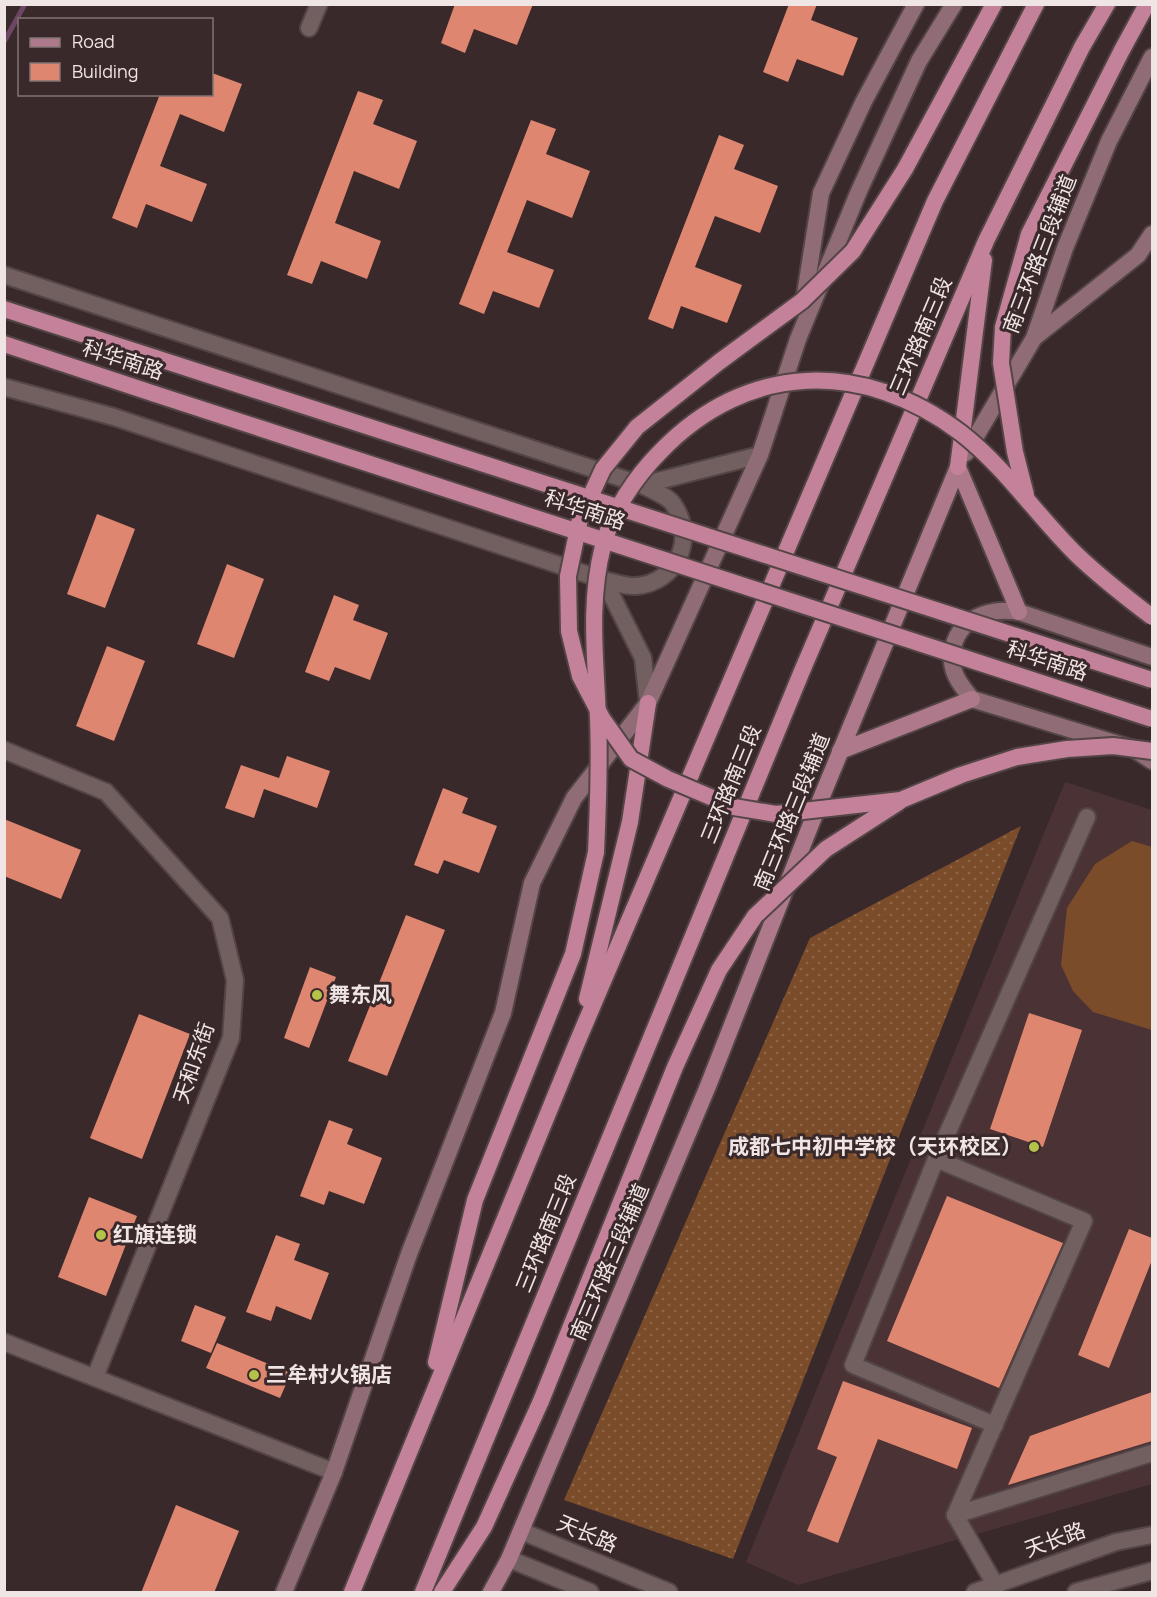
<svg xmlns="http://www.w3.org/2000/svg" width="1157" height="1597" viewBox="0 0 1157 1597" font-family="Manrope,'Noto Sans SC',sans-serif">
<defs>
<pattern id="grass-dots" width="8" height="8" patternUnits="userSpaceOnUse" patternTransform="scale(1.5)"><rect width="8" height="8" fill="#7b4c2a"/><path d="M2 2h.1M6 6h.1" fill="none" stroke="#8e6649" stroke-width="1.8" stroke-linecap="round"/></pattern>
</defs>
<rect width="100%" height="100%" fill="#3a292b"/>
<polygon fill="#4b3335" points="1065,782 1152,810 1152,1484 798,1585 746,1562"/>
<polygon fill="url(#grass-dots)" points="1021,826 733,1559 564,1500 810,938"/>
<polygon fill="#7b4c2a" points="1132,841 1152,847 1152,1030 1093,1012 1073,991 1061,965 1067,908 1095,864"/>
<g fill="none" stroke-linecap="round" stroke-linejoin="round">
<polyline stroke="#6b4764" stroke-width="5" points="4,42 25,4"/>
</g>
<g fill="#df8670">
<polygon points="455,4 533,4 517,45 474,29 465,53 441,43"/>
<polygon points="789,4 817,4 811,20 858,38 843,76 797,59 788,82 763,72"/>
<polygon points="212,73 242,84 224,132 180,114 160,166 207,184 192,222 146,204 137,228 112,218 160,94 212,94"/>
<polygon points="358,91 383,100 373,124 417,141 399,189 354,171 335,223 381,241 367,279 321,261 312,284 287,275"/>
<polygon points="531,120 556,129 546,154 590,171 572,218 527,200 507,252 554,270 539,308 493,291 484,314 459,304"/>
<polygon points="719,135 744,145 734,169 778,186 760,233 715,216 695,267 742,285 727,323 681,306 673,329 648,319"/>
<polygon points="97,514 135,529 105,608 67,594"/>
<polygon points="227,564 264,579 234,658 197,644"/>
<polygon points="334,595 359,605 353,620 388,633 370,680 335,667 329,681 305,672"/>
<polygon points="107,646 145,661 114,741 76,726"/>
<polygon points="287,756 330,771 317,808 264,789 254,818 225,808 241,765 279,778"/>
<polygon points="443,788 468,798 462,813 497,826 479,873 444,860 438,874 414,865"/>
<polygon points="4,819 81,850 61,899 4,876"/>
<polygon points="406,915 445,930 387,1076 348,1061"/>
<polygon points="310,967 336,977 309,1048 284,1038"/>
<polygon points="1029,1013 1082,1030 1043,1147 990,1129"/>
<polygon points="139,1014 190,1034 142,1159 90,1138"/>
<polygon points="329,1120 353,1129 347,1144 382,1158 364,1204 329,1191 324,1205 300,1196"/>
<polygon points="947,1196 1063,1243 999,1388 887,1341"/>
<polygon points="89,1197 137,1216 106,1296 58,1277"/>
<polygon points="1129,1229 1152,1238 1152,1260 1109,1368 1078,1355"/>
<polygon points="276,1235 300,1244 294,1260 329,1273 311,1320 276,1306 271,1321 246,1312"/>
<polygon points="195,1305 226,1317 211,1353 181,1341"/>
<polygon points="217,1343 291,1373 280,1398 206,1368"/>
<polygon points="843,1381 972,1428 957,1469 878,1439 838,1543 807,1531 837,1457 817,1449"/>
<polygon points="1152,1392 1152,1441 1008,1485 1030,1436"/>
<polygon points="176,1505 239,1531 214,1593 141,1593"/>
</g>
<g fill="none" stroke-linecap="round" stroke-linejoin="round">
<g stroke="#534545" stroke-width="20">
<g id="minor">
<polyline points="309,28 319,4"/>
<polyline points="936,1159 1084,1221 955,1515 996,1586"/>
<polyline points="995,1425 853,1365 936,1159 1087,817"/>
<polyline points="955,1515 1152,1453"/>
</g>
</g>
<g stroke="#534545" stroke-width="20">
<g id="tertiary">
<polyline points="4,275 642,485 760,455"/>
<polyline points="4,387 114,417 604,580 643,658 648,703"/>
<path d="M604 580C614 582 626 587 636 586 677 583 697 538 673 504 668 496 651 490 642 485"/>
<polyline points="4,750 106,792 220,918 235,980 231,1038 95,1377"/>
<polyline points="4,1342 334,1472"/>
<polyline points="521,1531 669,1592"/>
<polyline points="509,1559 590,1592"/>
<polyline points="975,1592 1116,1542 1152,1535"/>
<polyline points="1076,1592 1152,1571"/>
</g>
</g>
<g stroke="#534545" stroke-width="20">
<g id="secondary">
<polyline points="803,307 821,193 864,101 916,4"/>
<polyline points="1035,337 1138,255 1152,234"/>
<polyline points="966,453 1034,338 1065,248 1109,141 1152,57"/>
<path d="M1152 657 1019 612C986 606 950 622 952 662 953 676 963 688 972 699L1134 749 1152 761"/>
<polyline points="284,1592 334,1472 409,1254 503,1013 532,883 574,798 648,703 760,455 798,339 859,191 919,61 954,4"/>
</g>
</g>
<g stroke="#534545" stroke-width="20">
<g id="primary">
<polyline points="958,467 1019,612"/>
<polyline points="840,751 972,699"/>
<polyline points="491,1592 509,1559 708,1086 822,796 958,467"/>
</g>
</g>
<g stroke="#534545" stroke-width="20">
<g id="trunk">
<polyline points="1122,50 1147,4"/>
<polyline points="905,169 994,4"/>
<polyline points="4,309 156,358"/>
<polyline points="4,344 155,394"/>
<polyline points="958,467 984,260"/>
<polyline points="587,999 630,822 648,703"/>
<polyline points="436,1362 475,1200 573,954 596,852"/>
<polyline points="352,1592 576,1045 895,295 935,201 1036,4"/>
<polyline points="423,1592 802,671 986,241 1082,47 1107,4"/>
<polyline points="442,1592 484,1527 541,1401"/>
</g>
</g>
<use href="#minor" stroke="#725f60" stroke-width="16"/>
<use href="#tertiary" stroke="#725f60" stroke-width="16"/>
<use href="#secondary" stroke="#906c76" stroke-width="16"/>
<use href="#primary" stroke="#af798c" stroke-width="16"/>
<use href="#trunk" stroke="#c3829a" stroke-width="16"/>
<g stroke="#534545" stroke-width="20" stroke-linecap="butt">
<g id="trunk-bridge">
<polyline points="905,169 853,251 802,301 719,362 637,427 603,469 580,519 568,576 569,631 580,676 602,718 631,759 668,779 734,807 776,814 901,800 961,775 1017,757 1067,749 1113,746 1152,751"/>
<polyline points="156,358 1152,680"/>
<polyline points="155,394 1152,719"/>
<polyline points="1026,495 1015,452 1001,363 1003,327 1029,234 1122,50"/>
<path d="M596 852C598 808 600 763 598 719 596 660 588 604 603 546 612 511 636 476 661 451 747 362 863 359 961 433 1006 468 1037 516 1077 555 1101 578 1127 598 1152 617"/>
<polyline points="541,1401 675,1067 719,970 755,916 826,849 899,802"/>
</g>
</g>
<use href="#trunk-bridge" stroke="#c3829a" stroke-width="16"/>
</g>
<g fill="#b4c24a" stroke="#3a292b" stroke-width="2">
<circle cx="317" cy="995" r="6"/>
<circle cx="1034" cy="1147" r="6"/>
<circle cx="101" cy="1235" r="6"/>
<circle cx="254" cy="1375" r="6"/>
</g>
<g text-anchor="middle" stroke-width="6" stroke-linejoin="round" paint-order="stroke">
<g font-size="21" fill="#f0e5e5" stroke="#3a292b">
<text transform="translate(1040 254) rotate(-69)" y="7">南三环路三段辅道</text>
<text transform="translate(921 336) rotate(-67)" y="7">三环路南三段</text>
<text transform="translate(123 360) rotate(18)" y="7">科华南路</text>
<text transform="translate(585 510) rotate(18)" y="7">科华南路</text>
<text transform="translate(1047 661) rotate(18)" y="7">科华南路</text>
<text transform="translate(731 784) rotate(-68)" y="7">三环路南三段</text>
<text transform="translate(792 812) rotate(-68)" y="7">南三环路三段辅道</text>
<text transform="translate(194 1063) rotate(-71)" y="7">天和东街</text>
<text transform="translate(546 1233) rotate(-68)" y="7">三环路南三段</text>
<text transform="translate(610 1262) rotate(-67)" y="7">南三环路三段辅道</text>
<text transform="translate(587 1534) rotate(23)" y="7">天长路</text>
<text transform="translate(1055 1540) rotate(-20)" y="7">天长路</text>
</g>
<g font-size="21" font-weight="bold" fill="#f0e5e5" stroke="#3a292b" text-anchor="start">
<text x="329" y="1002">舞东风</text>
<text x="1022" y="1154" text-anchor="end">成都七中初中学校（天环校区）</text>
<text x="113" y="1242">红旗连锁</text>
<text x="266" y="1382">三牟村火锅店</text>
</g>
</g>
<rect width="1157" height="1597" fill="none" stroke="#f0e5e5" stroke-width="12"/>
<rect x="18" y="18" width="195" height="78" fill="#3a292b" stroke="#837475" stroke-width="1.5"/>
<rect x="30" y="38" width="30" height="9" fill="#af798c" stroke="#837475" stroke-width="1.5"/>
<text x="72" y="48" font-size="18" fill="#f0e5e5">Road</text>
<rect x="30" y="63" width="30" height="18" fill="#df8670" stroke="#837475" stroke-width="1.5"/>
<text x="72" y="78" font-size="18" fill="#f0e5e5">Building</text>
</svg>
